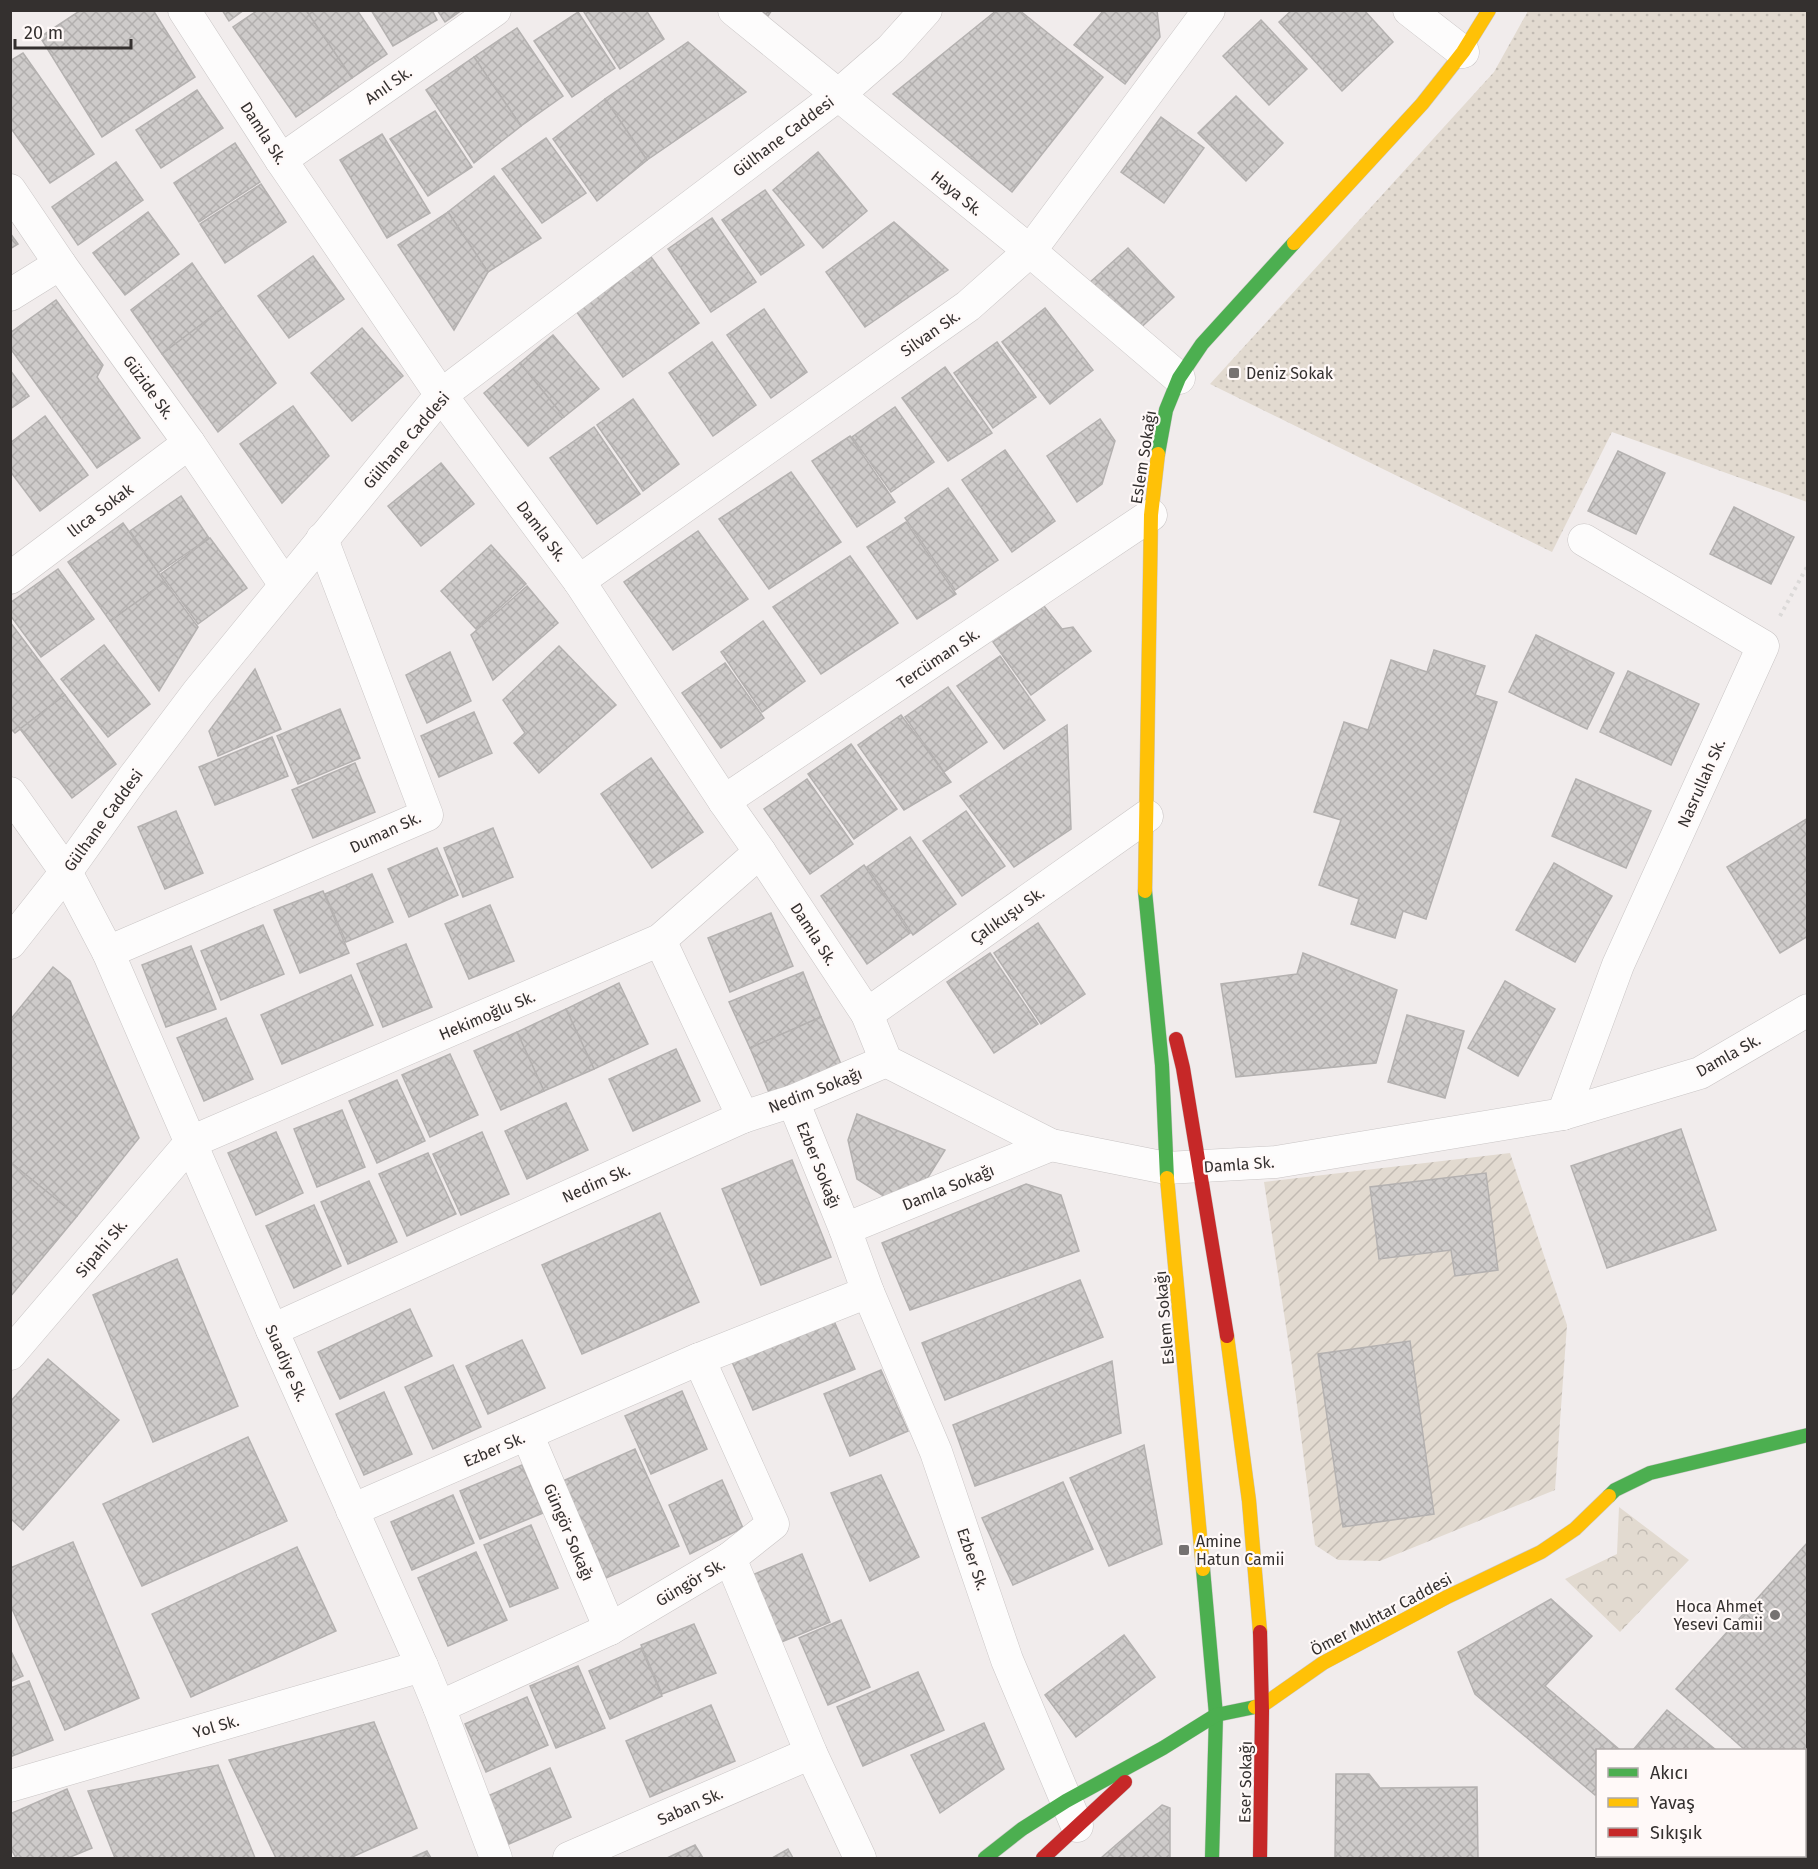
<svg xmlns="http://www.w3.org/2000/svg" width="1818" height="1869" viewBox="0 0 1818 1869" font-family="'Fira Sans',sans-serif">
<defs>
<pattern id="grass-dots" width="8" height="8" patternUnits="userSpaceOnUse" patternTransform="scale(1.5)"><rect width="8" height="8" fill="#e2dad0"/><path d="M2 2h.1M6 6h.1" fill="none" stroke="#c2bbb3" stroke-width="1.8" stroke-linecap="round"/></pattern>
<pattern id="forest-crowns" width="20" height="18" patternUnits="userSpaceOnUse" patternTransform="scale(1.5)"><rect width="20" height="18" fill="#e2dad0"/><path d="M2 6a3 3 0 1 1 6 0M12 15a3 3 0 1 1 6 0" fill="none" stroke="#c2bbb3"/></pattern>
<pattern id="garden-furrows" width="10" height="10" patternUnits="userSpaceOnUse" patternTransform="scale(1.5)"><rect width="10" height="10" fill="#e2dad0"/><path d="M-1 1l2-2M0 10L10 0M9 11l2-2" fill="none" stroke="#c2bbb3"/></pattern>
<pattern id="building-cross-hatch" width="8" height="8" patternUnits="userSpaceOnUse" patternTransform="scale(1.5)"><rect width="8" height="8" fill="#cecbca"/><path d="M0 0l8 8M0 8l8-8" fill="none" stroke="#b2afae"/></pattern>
</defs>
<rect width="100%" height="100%" fill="#f1ecec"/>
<g fill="url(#grass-dots)">
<polygon points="1528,11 1807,11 1807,502 1612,432 1552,552 1210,384 1494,72"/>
<polygon points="1807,1842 1807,1858 1731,1858 1744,1856 1804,1856 1805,1842"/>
</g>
<polygon fill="url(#forest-crowns)" points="1619,1507 1689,1560 1620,1632 1565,1579 1617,1554"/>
<polygon fill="url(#garden-furrows)" points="1510,1153 1567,1325 1555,1490 1380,1561 1338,1560 1315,1545 1292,1366 1264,1182"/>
<g fill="url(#building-cross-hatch)" stroke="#b4b1b0" stroke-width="1.5">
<polygon points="81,10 153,10 195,77 102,137 40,37"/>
<polygon points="222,10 244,10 229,21"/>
<polygon points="258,10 306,10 352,78 296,117 233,27"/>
<polygon points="306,10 357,10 387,54 352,78"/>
<polygon points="371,10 432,10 437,20 393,46"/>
<polygon points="437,10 462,10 445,22"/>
<polygon points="586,10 646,10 664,39 620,69 584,12"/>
<polygon points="760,10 772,10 768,16"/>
<polygon points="997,10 1019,10 1103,77 1012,192 893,94"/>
<polygon points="1104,10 1157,10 1160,37 1125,84 1074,45"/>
<polygon points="1292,10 1364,10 1393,42 1342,91 1279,22"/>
<polygon points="578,12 615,68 572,97 534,41"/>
<polygon points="1261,20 1307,69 1269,105 1223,56"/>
<polygon points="517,28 563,96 521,126 474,57"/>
<polygon points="688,42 746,92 647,160 605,99"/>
<polygon points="23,53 94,154 50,183 10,127 10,61"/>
<polygon points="474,57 521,126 474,163 426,90"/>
<polygon points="197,90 223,128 161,168 136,130"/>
<polygon points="1236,96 1283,143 1246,181 1198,133"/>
<polygon points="605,99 647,160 597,201 553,139"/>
<polygon points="435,111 472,167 428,196 390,139"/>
<polygon points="1161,117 1204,148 1164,203 1121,172"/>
<polygon points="382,134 430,213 387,238 340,160"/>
<polygon points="546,138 586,193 542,223 502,169"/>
<polygon points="235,143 260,182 199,222 174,183"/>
<polygon points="818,152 867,211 823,248 773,190"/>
<polygon points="116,162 143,200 78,245 52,207"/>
<polygon points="494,176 541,238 488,272 448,212"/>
<polygon points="261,184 286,222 225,263 200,224"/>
<polygon points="765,190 804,245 761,275 722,220"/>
<polygon points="148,212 179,254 125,295 93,253"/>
<polygon points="448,212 488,272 454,330 398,245"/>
<polygon points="712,218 756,282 711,312 668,249"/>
<polygon points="894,222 948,270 865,327 826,272"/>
<polygon points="10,233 18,244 10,249"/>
<polygon points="1128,248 1174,297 1135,333 1089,283"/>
<polygon points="313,256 344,299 289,338 258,296"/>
<polygon points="651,257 699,323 623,377 576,311"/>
<polygon points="192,263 223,308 162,354 131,310"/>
<polygon points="56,300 103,365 97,377 140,438 97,468 10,348 10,333"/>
<polygon points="223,308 276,383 218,432 162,354"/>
<polygon points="1045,308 1093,370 1050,404 1002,342"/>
<polygon points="764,309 807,372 771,398 727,335"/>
<polygon points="362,328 403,376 352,421 311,373"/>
<polygon points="553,335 599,389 564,417 520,363"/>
<polygon points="712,342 756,405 713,436 669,373"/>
<polygon points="997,342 1036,397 993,428 954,373"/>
<polygon points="520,363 564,417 528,446 484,393"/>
<polygon points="945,367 992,433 948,461 902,398"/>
<polygon points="10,370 29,396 10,409"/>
<polygon points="633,399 679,464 643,491 597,425"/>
<polygon points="293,406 329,456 282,503 240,444"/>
<polygon points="895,407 934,462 891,492 852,437"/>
<polygon points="45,416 88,475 40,511 10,471 10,443"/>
<polygon points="1100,419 1115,441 1102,484 1077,502 1047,456"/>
<polygon points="594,427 640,494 597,524 550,458"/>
<polygon points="850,436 895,502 857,527 812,461"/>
<polygon points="1005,450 1055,521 1012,552 962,480"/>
<polygon points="1618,451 1665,473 1636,534 1588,511"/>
<polygon points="441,463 474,504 421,546 388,506"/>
<polygon points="791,472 841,542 769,589 719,519"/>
<polygon points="948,488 998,560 955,590 905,518"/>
<polygon points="181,496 209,538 158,573 130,531"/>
<polygon points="1734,507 1794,537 1771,584 1710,554"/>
<polygon points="906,522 956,594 917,619 867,547"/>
<polygon points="123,523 165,582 110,621 68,562"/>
<polygon points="698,531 748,599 673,650 624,582"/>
<polygon points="210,538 247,588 198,624 161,574"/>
<polygon points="491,545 526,584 476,629 441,591"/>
<polygon points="850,556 898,623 821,674 773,607"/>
<polygon points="58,569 94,619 41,657 10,615 10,603"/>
<polygon points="165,582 198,627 159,691 110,621"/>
<polygon points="527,586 558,623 493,680 471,635"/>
<polygon points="1044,606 1062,629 1073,627 1091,651 1031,695 993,642"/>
<polygon points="763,621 805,681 762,712 721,652"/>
<polygon points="10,622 65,695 15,733 10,728"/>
<polygon points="1536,635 1614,673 1587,729 1509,692"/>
<polygon points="104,645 150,704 108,737 61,679"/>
<polygon points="559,646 616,705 539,773 514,743 525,733 503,700"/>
<polygon points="1434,650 1485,666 1475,695 1497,702 1426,919 1403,911 1395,938 1351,924 1359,899 1319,885 1341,820 1314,812 1344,722 1368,730 1391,660 1427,672"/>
<polygon points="450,652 471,701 427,723 406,675"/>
<polygon points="1000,656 1045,720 1004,749 957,686"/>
<polygon points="725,663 764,718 721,748 682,693"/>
<polygon points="255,669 281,729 218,756 209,731"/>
<polygon points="1628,671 1699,704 1671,765 1600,732"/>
<polygon points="948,687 987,742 944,772 905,717"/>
<polygon points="65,695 116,764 72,798 20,729"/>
<polygon points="340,709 360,758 298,784 277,736"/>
<polygon points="474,712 492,753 439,777 421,736"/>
<polygon points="901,715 951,782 904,810 858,745"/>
<polygon points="1067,725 1071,829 1014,867 960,796"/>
<polygon points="272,737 288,776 215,805 199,767"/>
<polygon points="851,744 897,809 854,839 808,774"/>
<polygon points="651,758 703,832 652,868 601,794"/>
<polygon points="355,763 375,812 313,838 292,790"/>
<polygon points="807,779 853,844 810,874 764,809"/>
<polygon points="1576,779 1651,811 1626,868 1552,836"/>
<polygon points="176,811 203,873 165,889 138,827"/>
<polygon points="966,811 1005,866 962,896 923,841"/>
<polygon points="1808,818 1808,936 1780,953 1727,867"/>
<polygon points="493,828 513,877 463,897 444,848"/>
<polygon points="910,837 956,904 913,935 867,867"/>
<polygon points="437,848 458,895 409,917 388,869"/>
<polygon points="1554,863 1612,896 1575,962 1516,930"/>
<polygon points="864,865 910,933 867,964 821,896"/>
<polygon points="372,874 393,922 346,942 325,894"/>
<polygon points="323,891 349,953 300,973 274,910"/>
<polygon points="490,905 514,961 469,979 445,924"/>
<polygon points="771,913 793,966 730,992 708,938"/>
<polygon points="1038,923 1085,994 1041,1024 994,953"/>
<polygon points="263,925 284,974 221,1000 201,951"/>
<polygon points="406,944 432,1007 383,1027 357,964"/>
<polygon points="191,946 216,1009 166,1027 142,965"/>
<polygon points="990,953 1038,1024 994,1053 947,982"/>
<polygon points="1303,953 1397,990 1376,1063 1236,1077 1221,984 1297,974"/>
<polygon points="53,967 70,981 139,1138 77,1216 10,1162 10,1020"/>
<polygon points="803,972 821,1017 750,1048 729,1002"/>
<polygon points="351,975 373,1025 282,1064 261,1015"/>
<polygon points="1505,981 1555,1009 1518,1076 1468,1048"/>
<polygon points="619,983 648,1044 594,1069 566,1009"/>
<polygon points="566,1009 594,1069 544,1091 517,1032"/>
<polygon points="1407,1015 1464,1031 1445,1098 1388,1082"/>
<polygon points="821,1017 841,1064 770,1095 750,1048"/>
<polygon points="226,1018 253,1079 204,1101 177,1038"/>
<polygon points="517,1032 544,1091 501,1110 474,1051"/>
<polygon points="676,1049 700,1101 633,1131 609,1079"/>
<polygon points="450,1054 478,1115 430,1137 402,1075"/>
<polygon points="397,1080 425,1141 377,1163 349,1101"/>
<polygon points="566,1103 588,1150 527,1179 505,1131"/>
<polygon points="342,1110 365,1167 317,1187 294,1129"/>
<polygon points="857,1114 945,1150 927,1179 885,1197 857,1179 848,1140"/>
<polygon points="1681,1129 1716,1230 1607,1268 1571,1166"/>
<polygon points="276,1132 303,1193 256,1215 228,1153"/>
<polygon points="482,1132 509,1194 461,1215 433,1154"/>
<polygon points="428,1153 456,1214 407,1236 379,1174"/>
<polygon points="792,1160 831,1257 761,1285 722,1189"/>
<polygon points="10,1162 77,1216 10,1297"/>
<polygon points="1486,1173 1498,1270 1455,1276 1451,1250 1379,1259 1370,1187"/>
<polygon points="369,1181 397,1242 348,1264 321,1202"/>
<polygon points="1026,1184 1061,1195 1079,1251 910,1310 882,1243"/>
<polygon points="314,1205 341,1266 294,1288 266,1226"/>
<polygon points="660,1213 699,1302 582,1354 542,1265"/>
<polygon points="177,1259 238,1406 153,1442 93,1295"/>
<polygon points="1080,1280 1103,1337 945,1400 922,1343"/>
<polygon points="410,1309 432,1356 340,1399 318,1352"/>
<polygon points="834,1321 855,1369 753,1410 732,1362"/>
<polygon points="522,1340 545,1388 488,1414 466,1366"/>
<polygon points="1410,1341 1434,1514 1343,1527 1318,1354"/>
<polygon points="48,1359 119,1420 23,1530 10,1518 10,1402"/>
<polygon points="1112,1361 1121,1433 975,1486 953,1425"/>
<polygon points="453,1365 481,1427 433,1449 405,1387"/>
<polygon points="881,1370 908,1431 850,1456 824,1394"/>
<polygon points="682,1391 707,1449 651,1474 625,1416"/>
<polygon points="384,1392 412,1454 364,1475 336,1414"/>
<polygon points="248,1437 287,1521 142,1586 103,1504"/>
<polygon points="1144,1445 1162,1544 1109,1566 1070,1478"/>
<polygon points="635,1449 679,1546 606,1578 563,1481"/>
<polygon points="522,1465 543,1513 480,1539 460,1491"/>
<polygon points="881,1475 919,1557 870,1581 831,1493"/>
<polygon points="722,1480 743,1528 690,1554 669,1505"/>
<polygon points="1063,1482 1093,1549 1013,1585 982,1518"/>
<polygon points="453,1495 474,1543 412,1570 391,1522"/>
<polygon points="531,1525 558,1588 510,1607 484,1545"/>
<polygon points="73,1542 139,1698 65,1730 10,1604 10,1568"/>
<polygon points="1808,1542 1808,1806 1804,1803 1804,1750 1745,1750 1676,1689"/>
<polygon points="297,1547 336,1631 191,1697 152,1614"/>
<polygon points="476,1552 507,1620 448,1646 418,1578"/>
<polygon points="802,1554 830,1622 779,1643 750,1576"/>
<polygon points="1551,1599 1592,1636 1545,1686 1620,1750 1598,1750 1598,1792 1595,1795 1475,1694 1458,1652"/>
<polygon points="841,1620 870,1687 828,1705 799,1638"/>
<polygon points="694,1624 716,1673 662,1694 641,1645"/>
<polygon points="1124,1635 1155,1677 1076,1737 1045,1695"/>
<polygon points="641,1648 662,1696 610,1719 589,1671"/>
<polygon points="10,1649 23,1676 10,1682"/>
<polygon points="578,1666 605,1728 556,1748 530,1686"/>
<polygon points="918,1672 944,1730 863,1766 837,1707"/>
<polygon points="29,1681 53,1740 10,1757 10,1688"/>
<polygon points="527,1697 548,1745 486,1772 465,1724"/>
<polygon points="711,1705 735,1761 650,1797 626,1741"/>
<polygon points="1667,1710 1716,1750 1633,1750"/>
<polygon points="374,1722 417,1828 350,1858 276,1858 229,1760"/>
<polygon points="984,1723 1004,1769 940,1813 911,1755"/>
<polygon points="218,1765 255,1858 115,1858 88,1791"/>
<polygon points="550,1768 571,1817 509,1844 488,1796"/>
<polygon points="1336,1774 1369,1774 1380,1788 1477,1787 1478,1858 1335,1858"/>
<polygon points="67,1789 92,1848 68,1858 16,1858 10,1847 10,1814"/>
<polygon points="1162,1805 1170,1808 1170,1858 1101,1858"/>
<polygon points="695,1845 703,1858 667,1858"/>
<polygon points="788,1849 793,1858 772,1858"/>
<polygon points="427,1851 431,1858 411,1858"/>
</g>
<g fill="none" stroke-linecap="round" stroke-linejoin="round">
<g stroke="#c9c5c5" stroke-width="33">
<g id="street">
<polyline points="184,10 281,160 441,395 579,581 724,801 760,852 867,1014 886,1061 1051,1145 1166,1168 1276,1162 1563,1114 1700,1073 1808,1010"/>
<polyline points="734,10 1030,251 1179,378"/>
<polyline points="1409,10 1463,52"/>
<polyline points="281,160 495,10"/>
<polyline points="10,190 60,264 189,443 285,585"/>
<polyline points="10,295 60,264"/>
<polyline points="10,578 189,443"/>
<polyline points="579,581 968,306 1030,251 1209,10"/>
<polyline points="10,793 66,872 108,952 272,1330 422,1666 439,1707 496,1858"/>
<polyline points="724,801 1151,515"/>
<polyline points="10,943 66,872 133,778 198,692 441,395 837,96 891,49 926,10"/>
<polyline points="108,952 427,815 322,539"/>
<polyline points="867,1014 1147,816"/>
<polyline points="793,1101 845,1229 868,1292 936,1452 1007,1660 1077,1826"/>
<polyline points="1563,1114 1618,965 1763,646 1584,540"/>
<polyline points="743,1117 793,1101 886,1061"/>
<polyline points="845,1229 1051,1145"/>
<polyline points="272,1330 743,1117 660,940"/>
<polyline points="10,1354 191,1142 660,940 760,852"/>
<polyline points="527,1434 610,1629"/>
<polyline points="352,1510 699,1359 868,1292"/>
<polyline points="730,1558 811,1753 860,1858"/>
<polyline points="439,1707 610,1629 730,1558 773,1524 699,1359"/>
<polyline points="10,1786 422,1666"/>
<polyline points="569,1858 811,1753"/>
</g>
</g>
<g stroke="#c9c5c5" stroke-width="15">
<g id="fast">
<polyline points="1158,454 1166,410 1179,378 1202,344 1294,243"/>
<polyline points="1145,891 1162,1065 1167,1178"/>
<polyline points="1609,1496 1615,1490 1650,1473 1808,1435"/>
<polyline points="1203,1569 1216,1715 1212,1858"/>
<polyline points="985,1858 1022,1829 1066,1801 1163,1748 1216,1715 1255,1707"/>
</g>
</g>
<g stroke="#c9c5c5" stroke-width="15">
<g id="slow">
<polyline points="1294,243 1422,104 1463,52 1489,10"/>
<polyline points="1145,891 1151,515 1158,454"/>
<polyline points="1167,1178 1203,1569"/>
<polyline points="1227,1336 1249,1501 1260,1632"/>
<polyline points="1255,1707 1263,1705 1323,1663 1447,1597 1541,1552 1575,1529 1609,1496"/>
</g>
</g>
<g stroke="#c9c5c5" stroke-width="15">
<g id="jam">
<polyline points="1176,1039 1183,1068 1227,1336"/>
<polyline points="1260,1632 1262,1711 1260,1858"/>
<polyline points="1043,1858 1125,1782"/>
</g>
</g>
<polyline stroke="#dbd9d8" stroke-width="4" stroke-dasharray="3 4.5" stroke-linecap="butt" points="1780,616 1808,565"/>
<use href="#street" stroke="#fdfcfc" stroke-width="32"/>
<use href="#fast" stroke="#4caf50" stroke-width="14"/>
<use href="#slow" stroke="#ffc107" stroke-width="14"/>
<use href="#jam" stroke="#c62828" stroke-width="14"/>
</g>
<g fill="#767271" stroke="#fff9f8" stroke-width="2">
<rect x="1228" y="367" width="12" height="12" rx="3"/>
<rect x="1178" y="1544" width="12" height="12" rx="3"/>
<circle cx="1775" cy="1615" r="6"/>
</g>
<g text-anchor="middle" stroke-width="4.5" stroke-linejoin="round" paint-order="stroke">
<g font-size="16" fill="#34302f" stroke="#fff9f8">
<text transform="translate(388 85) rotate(-35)" y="6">Anıl Sk.</text>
<text transform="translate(264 133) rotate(57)" y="6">Damla Sk.</text>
<text transform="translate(783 136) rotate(-37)" y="6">Gülhane Caddesi</text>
<text transform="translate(957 193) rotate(39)" y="6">Haya Sk.</text>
<text transform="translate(930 333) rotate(-35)" y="6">Silvan Sk.</text>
<text transform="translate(149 387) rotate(54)" y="6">Güzide Sk.</text>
<text transform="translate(406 440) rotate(-49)" y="6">Gülhane Caddesi</text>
<text transform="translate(1143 457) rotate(-81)" y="6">Eslem Sokağı</text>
<text transform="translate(100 510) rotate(-37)" y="6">llıca Sokak</text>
<text transform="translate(542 531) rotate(53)" y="6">Damla Sk.</text>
<text transform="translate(938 658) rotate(-34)" y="6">Tercüman Sk.</text>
<text transform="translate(1701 783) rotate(-66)" y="6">Nasrullah Sk.</text>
<text transform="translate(103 820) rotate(-54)" y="6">Gülhane Caddesi</text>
<text transform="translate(385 832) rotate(-25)" y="6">Duman Sk.</text>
<text transform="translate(1007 915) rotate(-35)" y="6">Çalıkuşu Sk.</text>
<text transform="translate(814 934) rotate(57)" y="6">Damla Sk.</text>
<text transform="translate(487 1015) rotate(-23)" y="6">Hekimoğlu Sk.</text>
<text transform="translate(1728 1055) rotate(-29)" y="6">Damla Sk.</text>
<text transform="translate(815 1090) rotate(-21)" y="6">Nedim Sokağı</text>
<text transform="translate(1239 1164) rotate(-4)" y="6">Damla Sk.</text>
<text transform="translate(819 1165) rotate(68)" y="6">Ezber Sokağı</text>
<text transform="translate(596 1183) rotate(-24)" y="6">Nedim Sk.</text>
<text transform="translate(948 1187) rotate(-22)" y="6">Damla Sokağı</text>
<text transform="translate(101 1248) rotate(-50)" y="6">Sipahi Sk.</text>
<text transform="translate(1164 1318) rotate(-95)" y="6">Eslem Sokağı</text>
<text transform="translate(287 1363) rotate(66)" y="6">Suadiye Sk.</text>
<text transform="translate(494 1449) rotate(-23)" y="6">Ezber Sk.</text>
<text transform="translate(569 1532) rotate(67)" y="6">Güngör Sokağı</text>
<text transform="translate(973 1559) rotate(71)" y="6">Ezber Sk.</text>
<text transform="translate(690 1582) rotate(-31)" y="6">Güngör Sk.</text>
<text transform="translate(1381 1614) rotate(-28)" y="6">Ömer Muhtar Caddesi</text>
<text transform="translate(216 1726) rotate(-16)" y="6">Yol Sk.</text>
<text transform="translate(1245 1782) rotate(-89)" y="6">Eser Sokağı</text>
<text transform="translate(690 1806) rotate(-24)" y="6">Saban Sk.</text>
</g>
<g font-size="16" fill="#34302f" stroke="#fff9f8" text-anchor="start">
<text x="1246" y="379">Deniz Sokak</text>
<text x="1196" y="1547">Amine<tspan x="1196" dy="18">Hatun Camii</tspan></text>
<text x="1763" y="1612" text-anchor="end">Hoca Ahmet<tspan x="1763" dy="18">Yesevi Camii</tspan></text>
</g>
</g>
<rect width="1818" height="1869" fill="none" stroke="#34302f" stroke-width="24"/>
<rect x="1596" y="1749" width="210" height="108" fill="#fff9f8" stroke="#aea9a8" stroke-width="1.5"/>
<rect x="1608" y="1768" width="30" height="9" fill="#4caf50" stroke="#aea9a8" stroke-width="1.5"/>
<text x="1650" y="1779" font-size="18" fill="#34302f">Akıcı</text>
<rect x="1608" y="1798" width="30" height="9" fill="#ffc107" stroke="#aea9a8" stroke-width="1.5"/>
<text x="1650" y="1809" font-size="18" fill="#34302f">Yavaş</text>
<rect x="1608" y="1828" width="30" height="9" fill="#c62828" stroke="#aea9a8" stroke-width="1.5"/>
<text x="1650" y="1839" font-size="18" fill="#34302f">Sıkışık</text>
<path d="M15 39v9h116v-9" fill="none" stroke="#34302f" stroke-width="3"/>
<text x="24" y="39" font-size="18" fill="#34302f" stroke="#fff9f8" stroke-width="4.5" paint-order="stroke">20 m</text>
</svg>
